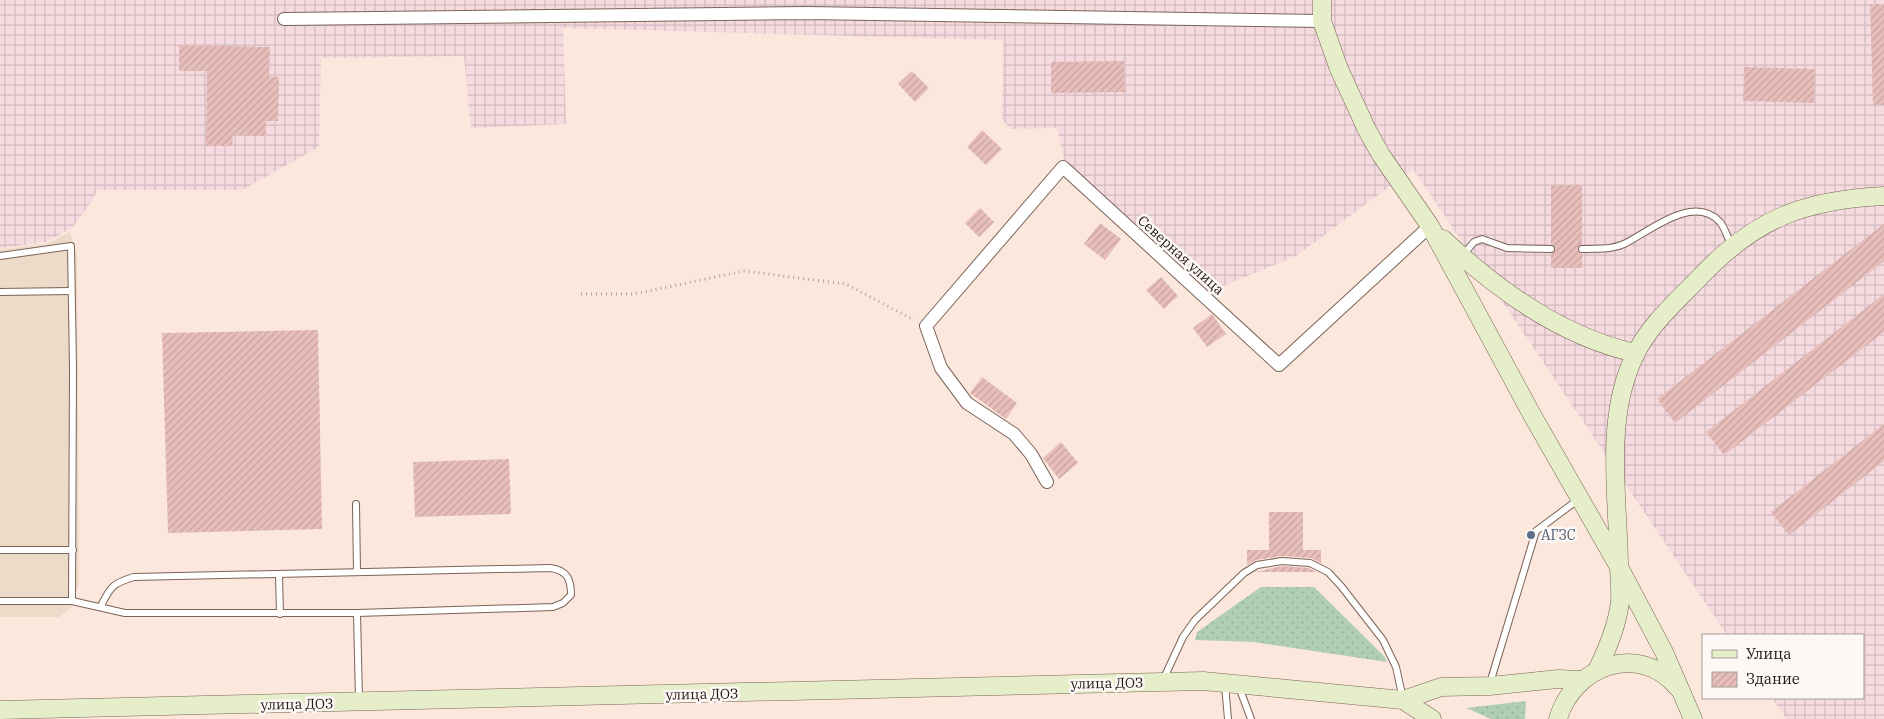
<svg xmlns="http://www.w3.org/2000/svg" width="1884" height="719" viewBox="0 0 1884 719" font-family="'IBM Plex Serif',serif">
<defs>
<pattern id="industrial-grid" width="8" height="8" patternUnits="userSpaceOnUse" patternTransform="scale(1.25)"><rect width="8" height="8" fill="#f5dae0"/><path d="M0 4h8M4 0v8" fill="none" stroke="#d2babf"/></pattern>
<pattern id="grass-dots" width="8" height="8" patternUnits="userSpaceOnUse" patternTransform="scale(1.25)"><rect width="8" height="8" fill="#afceb5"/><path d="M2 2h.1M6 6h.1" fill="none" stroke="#96b09b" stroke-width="1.8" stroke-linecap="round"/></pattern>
<pattern id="building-hatch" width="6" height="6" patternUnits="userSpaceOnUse" patternTransform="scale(1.25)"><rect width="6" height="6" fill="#e8bebb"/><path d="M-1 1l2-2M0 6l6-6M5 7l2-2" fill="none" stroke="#c7a3a0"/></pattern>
</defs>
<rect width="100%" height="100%" fill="#fce7dc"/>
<polygon fill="#eddbca" points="70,232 77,256 79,583 71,607 59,617 0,617 0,249 46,244"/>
<polygon fill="url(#industrial-grid)" points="0,0 1884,0 1884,719 1787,719 1772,698 1863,698 1863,635 1727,635 1413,169 1296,256 1211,291 1065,164 1057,128 1010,129 1002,119 1003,40 563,28 566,124 471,128 464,56 321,58 319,147 242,190 97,190 93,200 72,228 46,242 0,248"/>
<g fill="url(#grass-dots)">
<polygon points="1261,587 1314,587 1384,656 1387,662 1254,642 1195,640 1197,632"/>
<polygon points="1526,701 1525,719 1491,719 1466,708"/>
</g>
<g fill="url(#building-hatch)">
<polygon points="1870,4 1884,4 1884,105 1873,105"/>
<polygon points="179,45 270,47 269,77 279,77 278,121 266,121 266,136 233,135 232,146 206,146 207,71 179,71"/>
<polygon points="1124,61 1125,92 1051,93 1051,62"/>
<polygon points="1744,67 1815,69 1814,103 1743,101"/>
<polygon points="912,71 929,88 915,102 898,84"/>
<polygon points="982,130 1002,149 986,165 967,147"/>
<polygon points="1551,185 1582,185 1582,244 1577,249 1582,254 1582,268 1551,268 1551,254 1556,249 1551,244"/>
<polygon points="980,208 994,222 979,237 965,223"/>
<polygon points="1100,223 1121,239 1105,260 1084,244"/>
<polygon points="1884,224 1884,261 1675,423 1657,399"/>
<polygon points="1161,277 1178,296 1164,309 1146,290"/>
<polygon points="1884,294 1884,332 1724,455 1706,432"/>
<polygon points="1212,314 1226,334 1207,347 1193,328"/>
<polygon points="318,330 322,529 168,533 162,333"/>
<polygon points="982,377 1017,403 1006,419 970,393"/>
<polygon points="1884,424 1884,461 1789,535 1771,512"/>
<polygon points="1061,442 1078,463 1059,479 1043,458"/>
<polygon points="509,459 511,514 415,517 413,462"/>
<polygon points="1269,512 1303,512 1303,550 1321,550 1321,563 1311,558 1282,556 1256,560 1247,565 1247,550 1269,550"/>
<polygon points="1282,566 1309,568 1316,572 1256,572"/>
</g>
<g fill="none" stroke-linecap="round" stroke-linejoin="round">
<g stroke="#7a6357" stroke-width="8">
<g id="lane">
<path d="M1582 249C1597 248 1611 250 1624 244 1649 232 1693 193 1720 222 1725 228 1728 239 1732 246"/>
<polyline points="1463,255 1474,242 1482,239 1507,248 1551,249"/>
<polyline points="0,256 71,246 73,368 72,601"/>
<polyline points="0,292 71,291"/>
<polyline points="356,504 357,572"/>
<polyline points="0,550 73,550"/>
<polyline points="279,575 280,614"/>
<path d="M0 601H72L125 613H357L553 607 563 603 571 595C571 579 567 570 550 568L134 577C113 583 110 587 101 606"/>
<polyline points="357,613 359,700"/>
<polyline points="1163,680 1183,637 1195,620 1244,573 1257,565 1282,561 1310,563 1328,572 1341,586 1383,640 1396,667 1403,699"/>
<polyline points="1490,683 1536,531 1579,499"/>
<polyline points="1225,685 1228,719"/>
<polyline points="1239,687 1251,719"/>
</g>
</g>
<g stroke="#7a6357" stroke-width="14">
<g id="street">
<polyline points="284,19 807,13 1322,21"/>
<polyline points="1047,482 1031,454 1014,434 967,403 941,368 926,326 1063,167 1279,365 1430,226"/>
</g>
</g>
<g stroke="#7a6357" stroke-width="19">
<g id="secondary">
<polyline points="1322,0 1322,21 1339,69 1367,130 1381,155 1430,226 1531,413 1619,567 1664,652 1693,719"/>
<path d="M1443 239C1496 289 1563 337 1635 353"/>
<path d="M1597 670C1608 648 1617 626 1620 602 1621 589 1619 577 1619 564 1618 496 1604 418 1635 355 1649 325 1677 301 1700 277 1756 218 1804 200 1884 196"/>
<polyline points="1403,700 1432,719"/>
<polyline points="0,710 1203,681 1403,700 1441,687 1490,686 1558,679 1581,680"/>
<path d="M1558 719C1573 666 1640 641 1678 688"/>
</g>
</g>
<polyline stroke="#b2a198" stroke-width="3" stroke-dasharray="1 4" stroke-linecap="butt" points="581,294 634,294 744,271 846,284 914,320"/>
<use href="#lane" stroke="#fff" stroke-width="6"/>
<use href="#street" stroke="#fff" stroke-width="12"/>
<use href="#secondary" stroke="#e5eec9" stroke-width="18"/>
</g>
<circle fill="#5c6f8a" stroke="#fdf8f5" stroke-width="2" cx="1531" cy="535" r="5"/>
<g text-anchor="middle" stroke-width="5" stroke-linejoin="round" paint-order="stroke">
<g font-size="14" fill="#211813" stroke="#fdf8f5">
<text transform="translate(1181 255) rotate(42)" y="5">Северная улица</text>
<text transform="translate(1107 683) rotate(-1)" y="5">улица ДОЗ</text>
<text transform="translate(702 694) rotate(-1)" y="5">улица ДОЗ</text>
<text transform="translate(297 704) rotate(-1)" y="5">улица ДОЗ</text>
</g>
<g font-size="14" fill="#4e5e75" stroke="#fdf8f5" text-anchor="start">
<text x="1541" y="540">АГЗС</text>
</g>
</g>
<rect x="1702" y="634" width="162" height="65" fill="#fdf8f5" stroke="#a59e9b"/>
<rect x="1712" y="650" width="25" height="8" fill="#e5eec9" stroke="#a59e9b"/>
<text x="1746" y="659" font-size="15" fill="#211813">Улица</text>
<rect x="1712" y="672" width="25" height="15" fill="url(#building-hatch)" stroke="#a59e9b"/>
<text x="1746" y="684" font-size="15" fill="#211813">Здание</text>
</svg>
